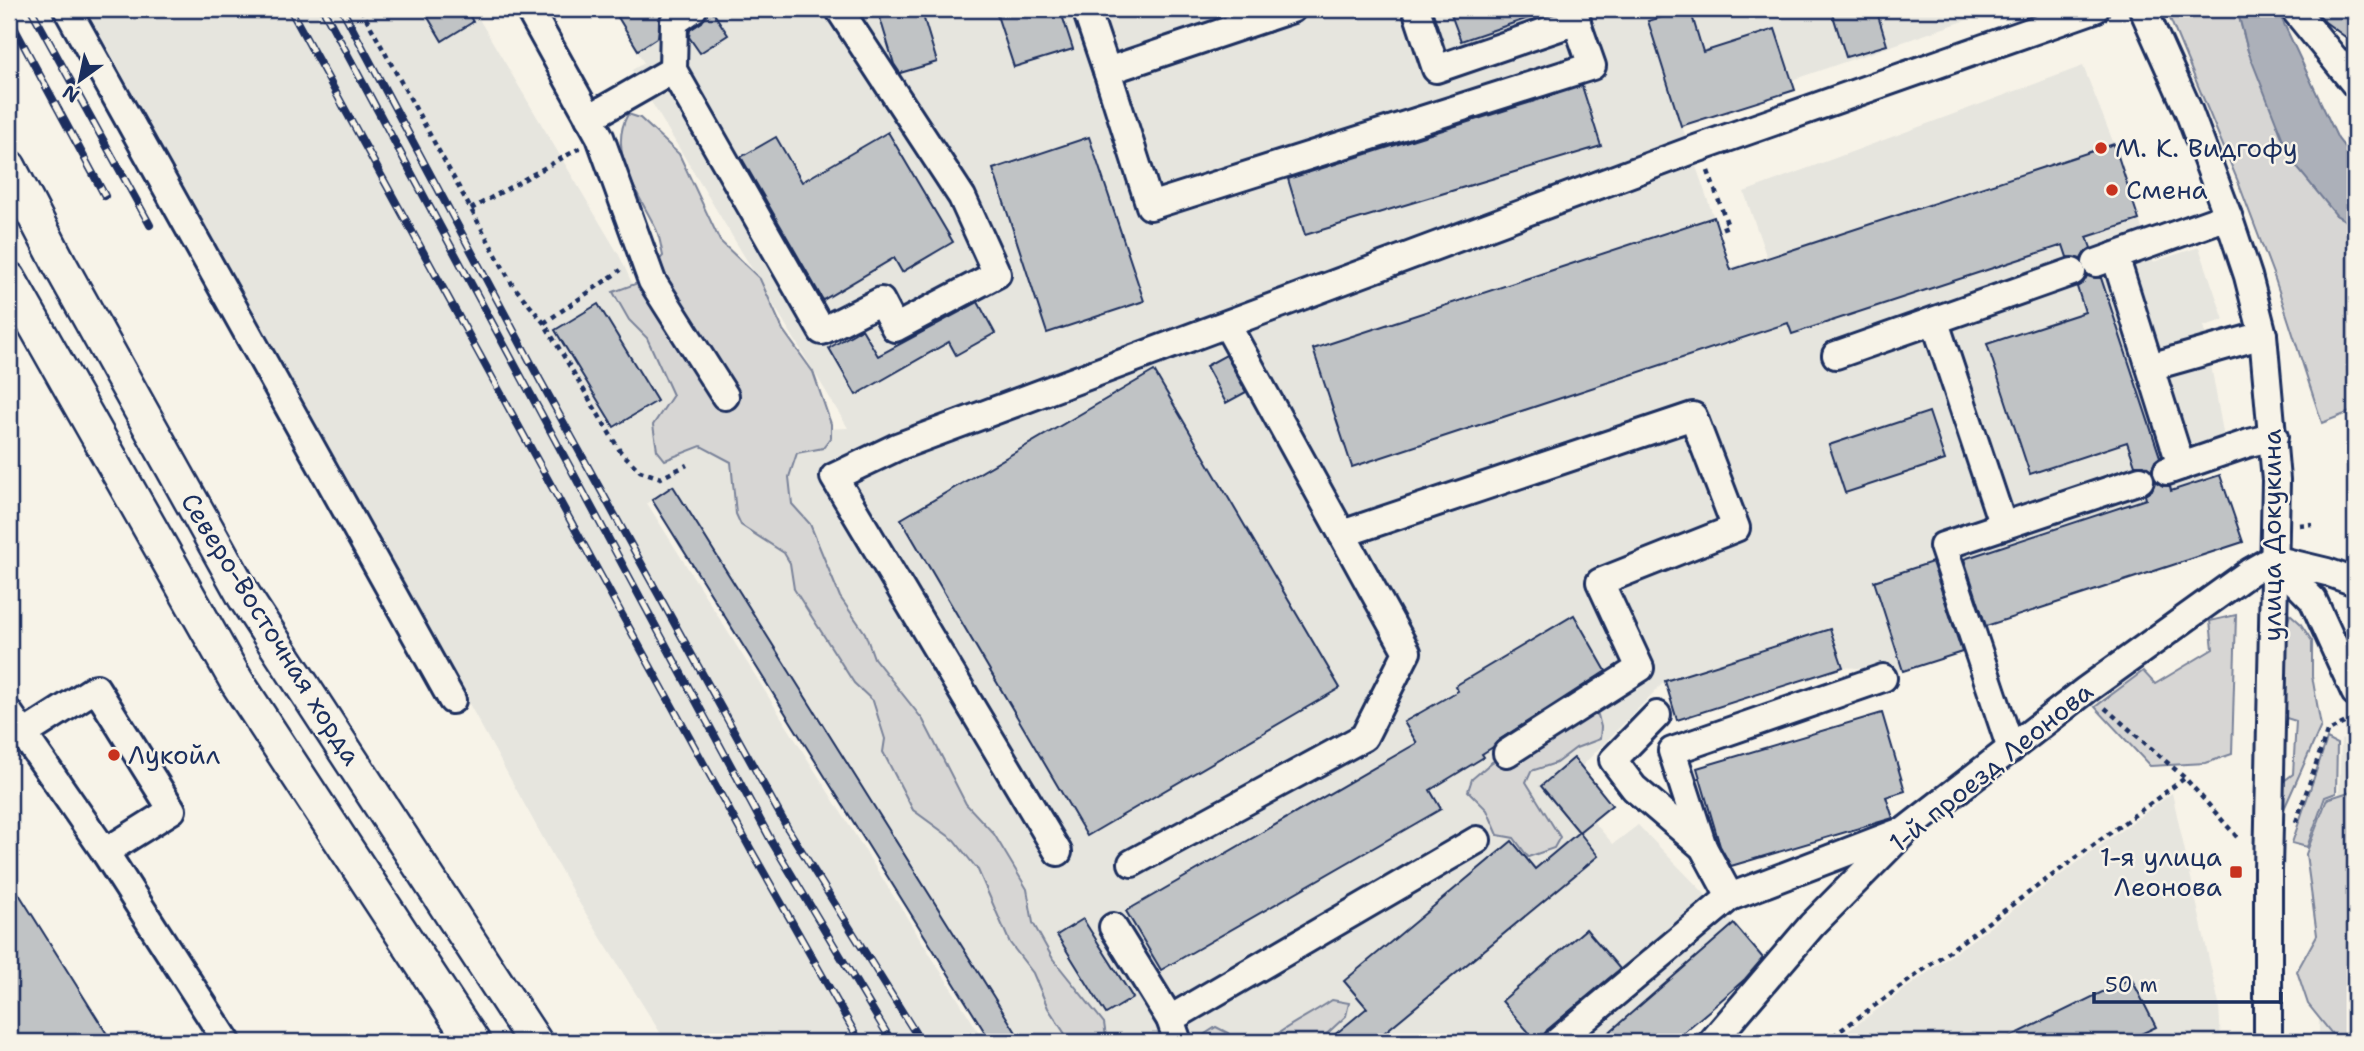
<svg xmlns="http://www.w3.org/2000/svg" width="2364" height="1051" viewBox="0 0 2364 1051" font-family="'Shantell Sans',sans-serif">
<rect width="100%" height="100%" fill="#f7f3e8"/>
<filter id="ink" filterUnits="userSpaceOnUse"><feTurbulence type="fractalNoise" baseFrequency=".0143" numOctaves="2"/><feDisplacementMap in="SourceGraphic" scale="14" xChannelSelector="R" yChannelSelector="G"/><feConvolveMatrix kernelMatrix="1 2 1 2 8 2 1 2 1" color-interpolation-filters="sRGB"/></filter>
<g filter="url(#ink)">
<g fill="#e6e5de">
<polygon points="86,9 473,9 619,255 702,434 848,428 632,70 644,63 613,9 1999,9 1792,80 1795,90 1682,126 1731,267 1767,258 1744,192 2083,66 2114,144 2153,262 2199,247 2224,320 2204,326 2224,438 2189,451 2201,481 2220,475 2243,542 1981,628 1986,644 1903,671 1843,667 1677,720 1664,682 1581,767 1573,758 1541,785 1579,832 1593,821 1613,844 1638,825 1734,924 1766,961 1672,1042 991,1042 652,500 647,503 985,1042 666,1042 575,896"/>
<polygon points="2351,738 2355,744 2355,1042 2319,1042 2319,1015 2333,995 2341,740"/>
<polygon points="2172,793 2219,1004 2221,1042 1833,1042"/>
</g>
<g fill="#d7d6d4" stroke="#798299" stroke-width="2">
<polygon points="2166,9 2237,9 2248,51 2336,215 2355,226 2355,382 2350,412 2322,423 2275,279 2237,179"/>
<path d="M628 114 640 118 679 154 720 241 760 279 783 330 813 372 831 424V438L823 448 797 453 789 477 792 504 810 524 840 597 865 633 874 658 923 720 966 804 994 834 1027 889 1033 923 1053 959 1104 1023 1106 1037 1101 1042H1072L1069 1040 1048 1008 1033 973 1010 943 978 870 954 840 913 810 883 752 885 739 873 701 854 683 794 589 790 563 784 553 741 525 736 514 731 462 701 446 665 460 657 450 653 425 673 395 647 338 629 320 613 292 638 283 663 256C661 247 660 237 656 229 640 195 606 153 628 114Z"/>
<polygon points="2351,595 2355,596 2355,666 2343,651"/>
<polygon points="2290,614 2300,623 2312,641 2312,676 2321,726 2284,809 2284,781 2293,774 2296,721 2283,717 2284,636"/>
<polygon points="2236,615 2232,754 2206,763 2150,766 2095,707 2143,671 2155,684 2213,649 2210,621"/>
<polygon points="1585,712 1598,715 1601,727 1600,739 1576,748 1556,763 1531,771 1526,782 1560,837 1554,848 1528,857 1514,838 1498,835 1487,810 1468,791 1472,779 1492,762 1504,758"/>
<polygon points="2327,739 2337,744 2336,793 2325,797 2307,847 2292,843"/>
<polygon points="2349,792 2355,800 2355,1042 2330,1042 2332,1034 2308,1004 2297,971 2317,935 2306,854 2327,799"/>
<path d="M1332 1000 1349 1003 1346 1016 1318 1042H1267C1286 1025 1311 1015 1332 1000Z"/>
<polygon points="1216,1027 1228,1033 1234,1042 1199,1042 1205,1034"/>
</g>
<polygon fill="#acb0b9" stroke="#727c95" stroke-width="2" points="2237,9 2277,9 2338,139 2355,160 2355,226 2336,215 2291,160 2248,51"/>
<g fill="#c0c3c5" stroke="#1b2f5e" stroke-width="2">
<polygon points="423,9 466,9 473,22 442,41"/>
<polygon points="613,9 658,9 661,14 658,37 638,50"/>
<polygon points="709,9 711,9 728,35 700,53 689,37 690,30 702,22"/>
<polygon points="911,9 921,9 937,62 900,73 894,64 880,18"/>
<polygon points="995,9 1060,9 1073,49 1014,67"/>
<polygon points="1449,9 1545,9 1546,12 1461,41"/>
<polygon points="1690,9 1703,52 1775,29 1795,90 1681,126 1648,21"/>
<polygon points="1831,9 1876,9 1887,45 1846,57"/>
<polygon points="2314,9 2355,9 2355,44 2325,22"/>
<polygon points="1582,86 1601,146 1305,235 1288,179"/>
<polygon points="888,132 953,242 902,272 894,258 823,300 741,157 776,137 802,182"/>
<polygon points="1089,137 1144,301 1047,333 993,169"/>
<polygon points="2114,144 2139,220 2087,237 2091,248 2085,252 2081,259 2067,257 2063,245 1792,334 1788,323 1352,467 1313,349 1714,217 1731,270"/>
<polygon points="2087,276 2101,278 2160,457 2155,461 2152,470 2144,465 2135,465 2127,442 2030,474 1987,344 2085,312 2077,287 2083,283"/>
<polygon points="978,302 995,333 956,355 949,342 856,395 829,348 862,329 878,356"/>
<polygon points="598,304 657,401 614,427 555,330"/>
<polygon points="1226,355 1246,392 1226,403 1206,366"/>
<polygon points="1154,371 1340,688 1087,836 901,519"/>
<polygon points="1929,412 1945,460 1845,493 1829,445"/>
<polygon points="2220,475 2243,542 1986,626 1964,559 2146,499 2145,495 2152,490 2155,481 2163,486 2170,486 2171,491"/>
<polygon points="673,486 1022,1042 991,1042 652,500"/>
<polygon points="1932,562 1962,652 1903,671 1874,581"/>
<polygon points="1574,615 1606,671 1499,740 1493,747 1482,754 1484,757 1430,790 1441,809 1161,970 1126,911 1417,743 1404,722 1458,691 1455,686"/>
<polygon points="1830,629 1843,667 1677,720 1665,681"/>
<polygon points="1882,713 1905,791 1886,797 1893,818 1731,866 1720,846 1697,768"/>
<polygon points="1574,758 1612,805 1579,832 1541,786"/>
<polygon points="1579,832 1598,856 1373,1042 1326,1042 1367,1008 1344,981 1512,841 1535,869"/>
<polygon points="9,878 112,1042 9,1042"/>
<polygon points="1083,919 1133,998 1106,1014 1057,935"/>
<polygon points="1734,924 1763,958 1745,979 1710,1010 1672,1042 1598,1042"/>
<polygon points="1586,929 1620,969 1547,1030 1542,1042 1537,1042 1502,1001"/>
<polygon points="2131,978 2156,1027 2124,1042 2000,1042"/>
</g>
<g fill="none" stroke-linecap="round" stroke-linejoin="round">
<g stroke="#1b2f5e" stroke-width="32">
<g id="minor">
<polyline points="67,9 452,700"/>
<polyline points="529,9 600,137 652,281 725,396"/>
<polyline points="693,9 674,22 673,70 822,331 881,301 895,328 997,274 962,197 839,9"/>
<polyline points="1086,9 1107,71 1265,18 1262,9"/>
<polyline points="1416,9 1436,69 1577,21"/>
<polyline points="2143,9 2189,112 2228,216 2248,276 2263,335 2276,480 2268,871 2268,1042"/>
<polyline points="2294,9 2355,84"/>
<polyline points="1265,18 1292,9"/>
<polyline points="1107,71 1150,206 1592,66 1572,9"/>
<polyline points="589,118 673,70"/>
<polyline points="2115,256 2181,466"/>
<polyline points="2096,263 2228,216"/>
<polyline points="1935,322 2003,526"/>
<polyline points="1836,355 2072,272"/>
<polyline points="2150,367 2263,335"/>
<polyline points="2167,471 2249,443 2274,437"/>
<polyline points="1342,534 1693,416 1736,528 1600,582 1640,668 1507,753"/>
<polyline points="2273,559 2313,600 2355,692"/>
<polyline points="2273,559 2327,572 2355,582"/>
<polyline points="9,713 105,852 227,1042"/>
<polyline points="1657,715 1613,760 1634,788 1703,847 1730,897"/>
<polyline points="24,734 96,688 172,810 105,852"/>
<polyline points="2011,749 1943,546 2140,480"/>
<polyline points="1703,847 1672,751 1883,678"/>
<polyline points="1058,852 834,477 897,447 1690,151 2095,9"/>
<polyline points="1132,863 1364,737 1407,652 1227,325"/>
<polyline points="1113,927 1170,1019 1178,1042"/>
<polyline points="1170,1019 1477,840"/>
<polyline points="1557,1042 1730,897 1897,833"/>
<polyline points="1712,1042 1812,925 1906,830 2086,690 2250,572 2273,559"/>
</g>
</g>
<g stroke="#1b2f5e" stroke-width="38">
<g id="major">
<polyline points="9,167 59,263 244,596 535,1042"/>
<polyline points="9,279 237,682 473,1042"/>
</g>
</g>
<g stroke="#1b2f5e" stroke-width="4.5" stroke-dasharray="5 5" stroke-linecap="butt">
<polyline points="361,9 512,284 544,323 620,451 640,471 661,478 687,465"/>
<polyline points="1708,171 1728,226 1718,230"/>
<polyline points="471,209 580,148"/>
<polyline points="544,323 621,270"/>
<polyline points="2299,525 2312,524"/>
<polyline points="2105,708 2185,778 2237,837"/>
<polyline points="2296,822 2327,732 2355,717"/>
<polyline points="1825,1042 2185,778"/>
</g>
<use href="#minor" stroke="#f7f3e8" stroke-width="26"/>
<use href="#major" stroke="#f7f3e8" stroke-width="33"/>
<g stroke="#1b2f5e" stroke-width="8">
<g id="rail">
<polyline points="31,9 150,225"/>
<polyline points="290,9 751,850 860,1042"/>
<polyline points="323,9 772,842 892,1042"/>
<polyline points="342,9 540,380 788,829 921,1042"/>
<polyline points="9,18 105,196"/>
</g>
</g>
<use href="#rail" stroke="#f7f3e8" stroke-width="5" stroke-dasharray="16" stroke-linecap="butt"/>
</g>
</g>
<g fill="#c8321e" stroke="#f7f3e8" stroke-width="2.5">
<circle cx="2101" cy="148" r="7"/>
<circle cx="2112" cy="190" r="7"/>
<circle cx="114" cy="755" r="7"/>
<rect x="2229" y="865" width="14" height="14" rx="3.5"/>
</g>
<g text-anchor="middle" stroke-width="5" stroke-linejoin="round" paint-order="stroke">
<g font-size="26" fill="#1b2f5e" stroke="#f7f3e8" text-anchor="start">
<text x="2115" y="157">М. К. Видгофу</text>
<text x="2126" y="199">Смена</text>
<text x="128" y="764">Лукойл</text>
<text x="2222" y="866" text-anchor="end">1-я улица<tspan x="2222" dy="30">Леонова</tspan></text>
</g>
<g font-size="26" fill="#1b2f5e" stroke="#f7f3e8">
<text transform="translate(2272 535) rotate(-90)" y="9">улица Докукина</text>
<text transform="translate(271 629) rotate(58)" y="9">Северо-Восточная хорда</text>
<text transform="translate(1991 767) rotate(-39)" y="9">1-й проезд Леонова</text>
</g>
</g>
<rect width="2364" height="1051" fill="none" stroke="#f7f3e8" stroke-width="35"/>
<rect x="18" y="18" width="2329" height="1016" fill="none" stroke="#1b2f5e" stroke-width="2.5" filter="url(#ink)"/>
<g transform="translate(80 80) rotate(213)" stroke="#f7f3e8" stroke-width="5" paint-order="stroke">
<path d="M0-5L12 26L0 18L-12 26Z" fill="#1b2f5e"/>
<text y="-10" font-size="19" font-weight="bold" text-anchor="middle" fill="#1b2f5e">N</text>
</g>
<path d="M2094 992v10h187v-10" fill="none" stroke="#1b2f5e" stroke-width="3.5"/>
<text x="2105" y="992" font-size="21" fill="#1b2f5e" stroke="#f7f3e8" stroke-width="5" paint-order="stroke">50 m</text>
</svg>
